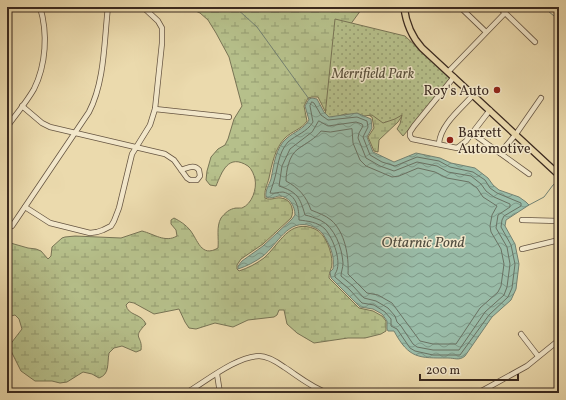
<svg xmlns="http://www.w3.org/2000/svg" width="566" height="400" viewBox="0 0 566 400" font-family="Vollkorn,serif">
<defs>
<pattern id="wetland-marsh" width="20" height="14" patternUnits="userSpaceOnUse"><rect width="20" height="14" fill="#b6c08b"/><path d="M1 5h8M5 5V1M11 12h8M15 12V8" fill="none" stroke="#959c71"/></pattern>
<pattern id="park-dots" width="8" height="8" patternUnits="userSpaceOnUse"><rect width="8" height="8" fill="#b6c08b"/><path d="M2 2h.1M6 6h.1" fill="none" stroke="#959c71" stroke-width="1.8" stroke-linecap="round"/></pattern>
<pattern id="water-waves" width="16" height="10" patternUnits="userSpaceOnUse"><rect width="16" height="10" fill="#99bba7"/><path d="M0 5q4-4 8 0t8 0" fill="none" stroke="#7e9887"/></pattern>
</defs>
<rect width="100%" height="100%" fill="#ebdaad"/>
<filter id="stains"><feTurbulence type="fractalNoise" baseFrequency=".005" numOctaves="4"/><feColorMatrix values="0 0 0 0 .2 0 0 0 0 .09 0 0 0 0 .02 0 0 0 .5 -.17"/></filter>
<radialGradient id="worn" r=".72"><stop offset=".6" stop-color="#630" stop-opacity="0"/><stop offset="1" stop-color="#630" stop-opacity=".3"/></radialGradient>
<path fill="url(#wetland-marsh)" stroke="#787455" d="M187 7H361V10L350 25 399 106 402 116 398 122 379 140 378 152 374 151 368 137 374 128 372 117C357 108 346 112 330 115L325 111 318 97H312L308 98 304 106 307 121C302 129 292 131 285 138 275 148 272 164 269 178 267 186 264 190 265 198 271 201 275 197 281 198 291 199 295 210 291 218L263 244 241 259 237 265V269L239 271C248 268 256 264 264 258 280 244 289 218 315 229 326 234 332 252 332 263 332 269 329 271 329 278L359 308 373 311 382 316 386 321V331L381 334 365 338H348L314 343 297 333 287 324 284 310H279L277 315 274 317 248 320 233 327 215 323 196 329 189 328 185 322 179 309 154 314 134 303 129 302 126 305C128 316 141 313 146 324 131 339 143 335 141 350L136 352 122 346 114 348 109 353C107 364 110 374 99 378L92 374 83 372 67 382 60 383 52 381H35L21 371 12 353 9 346 22 329 19 319 15 315 7 317V242L28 248 36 249 41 251 48 259 51 256 52 247 62 238 65 237 75 236 121 238 142 231C154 234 165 243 177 236L176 230 171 224V220L174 218C180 221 186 225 190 230 198 240 201 258 218 248 219 238 216 227 221 218 225 213 229 209 236 208 236 208 241 208 242 208 252 204 257 189 255 179 254 175 252 169 248 166 228 153 222 172 216 186L210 185 206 180 207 171 211 157 218 149 225 145 228 139 234 119 242 106 229 57 216 33 208 20 200 13Z"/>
<polygon fill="url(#park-dots)" stroke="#787455" points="335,19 405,36 451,79 403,136 397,129 400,124 402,115 395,119 383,123 372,115 364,116 345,114 330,119 325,116"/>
<path fill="url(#water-waves)" stroke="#738171" d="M312 98 317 99 324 112 329 117 357 113 371 119 372 128 367 137 373 152 394 162 416 153 440 158 451 163 475 168 488 178 493 185 499 190 519 197 526 202 529 205 506 220 505 226 515 244 519 264 516 289 511 300 492 317 465 356C459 361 455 358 448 358 419 358 409 359 394 331H388L387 329V321L382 314 373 309 360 307 331 278 330 272 333 269C335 256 330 245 323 234 320 230 316 228 311 226 288 218 278 244 263 256 255 262 247 266 238 269V266L242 261 263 246 292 219 295 215C295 206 289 196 279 196 274 197 271 199 266 197 265 190 269 185 271 179 274 165 275 148 287 138 294 132 304 129 309 120L305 106 309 99Z"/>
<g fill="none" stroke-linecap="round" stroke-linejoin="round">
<g stroke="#6a7263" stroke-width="1">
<path d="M312 102 314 103 321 115 328 120 357 117 367 121 368 127 363 137 370 155 382 162 395 166 417 157 439 161 450 167 473 172 485 180 490 188 497 193 521 203V206L504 216 502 220 501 227 511 245 515 264 512 288 508 297 489 315 460 355H433L415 351 410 348 397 329 391 326V319L385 312 374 305 362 303 349 289 335 277V274C343 263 333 238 325 229 318 222 307 221 299 220 299 209 297 195 283 192 278 192 274 194 270 193 271 189 273 185 274 181 278 168 278 153 288 142 296 135 307 132 313 122L310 106Z"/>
<path d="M319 121 328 126 356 122 362 124 363 126 359 133 358 138 366 158 380 166 394 171 417 162 437 166 448 172 471 176 481 184 486 191 494 197 510 204V207L498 215 496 228 507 247 510 264 507 287 504 295 485 312 459 350H433L417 347 413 344 401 326 397 322 395 316 388 308 376 301 364 298 353 286 341 276C341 272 343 268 343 263 342 248 335 227 320 220 315 218 310 216 305 215 300 197 297 192 279 186L282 166 290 149 312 132Z"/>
<path d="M352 129 353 143 360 160 366 166 392 177 399 176 418 168 435 172 447 178 469 182 477 188 483 197 497 206 492 215 490 226 491 232 501 249 504 264 501 286 498 292 480 308 456 344H433L420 341 392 303 378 295 367 293 348 274C349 256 345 232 331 220 325 215 318 213 311 210 306 196 299 188 286 181 286 171 289 155 298 149 306 143 315 139 321 131L330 132Z"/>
</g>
<g stroke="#738171" stroke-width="1">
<polyline points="235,7 257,27 309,99"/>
<polyline points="543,7 559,20"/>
<polyline points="559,56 559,58"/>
<polyline points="529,205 544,197 553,185 557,182"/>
</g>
<g stroke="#665542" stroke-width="6">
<g id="minor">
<polyline points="460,7 486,32"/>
<polyline points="499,7 535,42"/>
<polyline points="448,72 505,13"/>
<polyline points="454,77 414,126 410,132 410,136 412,139 457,148 466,141 490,110"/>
<path d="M22 106 42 123 50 127 165 154 174 160 187 178 190 180H197L200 176 199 170C194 164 188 168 181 170"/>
<polyline points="155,109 229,117"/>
<path d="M7 127C16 114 26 103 34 89 46 65 48 33 40 7"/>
<polyline points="472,133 529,174"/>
<path d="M439 143C441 124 461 109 473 95"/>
<polyline points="500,153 516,134 541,98"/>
<polyline points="25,207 50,223 90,233 97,232 103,230 111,226 114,221 119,208 132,154 150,125 155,109 162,43 162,28 158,21 143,7"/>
<polyline points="522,220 559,221"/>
<path d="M12 226 89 112C105 81 104 41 108 7"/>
<polyline points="522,249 559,240"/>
<polyline points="521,334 538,356"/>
<polyline points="217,374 220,393"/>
<path d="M186 393C205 382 237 356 259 356 268 356 277 362 284 367 298 376 312 388 328 393"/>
<polyline points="478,393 527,366 559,340"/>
</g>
</g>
<g stroke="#3a291f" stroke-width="8">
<path id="major" d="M404 7C406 23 411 36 422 48L559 175"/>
</g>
<use href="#minor" stroke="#f2e7ca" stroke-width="4.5"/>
<use href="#major" stroke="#ebdaad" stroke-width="5.5"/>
</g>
<g fill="#8f2418" stroke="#f2e7ca" stroke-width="1.5">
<circle cx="497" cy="90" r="4"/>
<circle cx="450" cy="140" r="4"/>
</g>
<g text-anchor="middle" stroke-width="3" stroke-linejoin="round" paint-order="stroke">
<g font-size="14" font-style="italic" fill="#594f3a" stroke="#f2e7ca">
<text x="373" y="78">Merrifield Park</text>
</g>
<g font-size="14" fill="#3a291f" stroke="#f2e7ca" text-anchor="end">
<text x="489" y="95">Roy's Auto</text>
<text x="458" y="137" text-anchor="start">Barrett<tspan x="458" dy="16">Automotive</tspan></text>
</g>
<g font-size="15" font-style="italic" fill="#524e41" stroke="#f2e7ca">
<text x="423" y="247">Ottarnic Pond</text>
</g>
</g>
<rect width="566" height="400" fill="none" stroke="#ebdaad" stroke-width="24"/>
<rect x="8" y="8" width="550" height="384" fill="none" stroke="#3a291f" stroke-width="2"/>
<rect x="12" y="12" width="542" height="376" fill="none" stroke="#3a291f"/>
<path d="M420 374v6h98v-6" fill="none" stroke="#3a291f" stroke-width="2"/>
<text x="426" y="374" font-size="12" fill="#3a291f" stroke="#f2e7ca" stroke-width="3" paint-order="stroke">200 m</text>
<rect width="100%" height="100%" filter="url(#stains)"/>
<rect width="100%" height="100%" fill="url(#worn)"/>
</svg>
